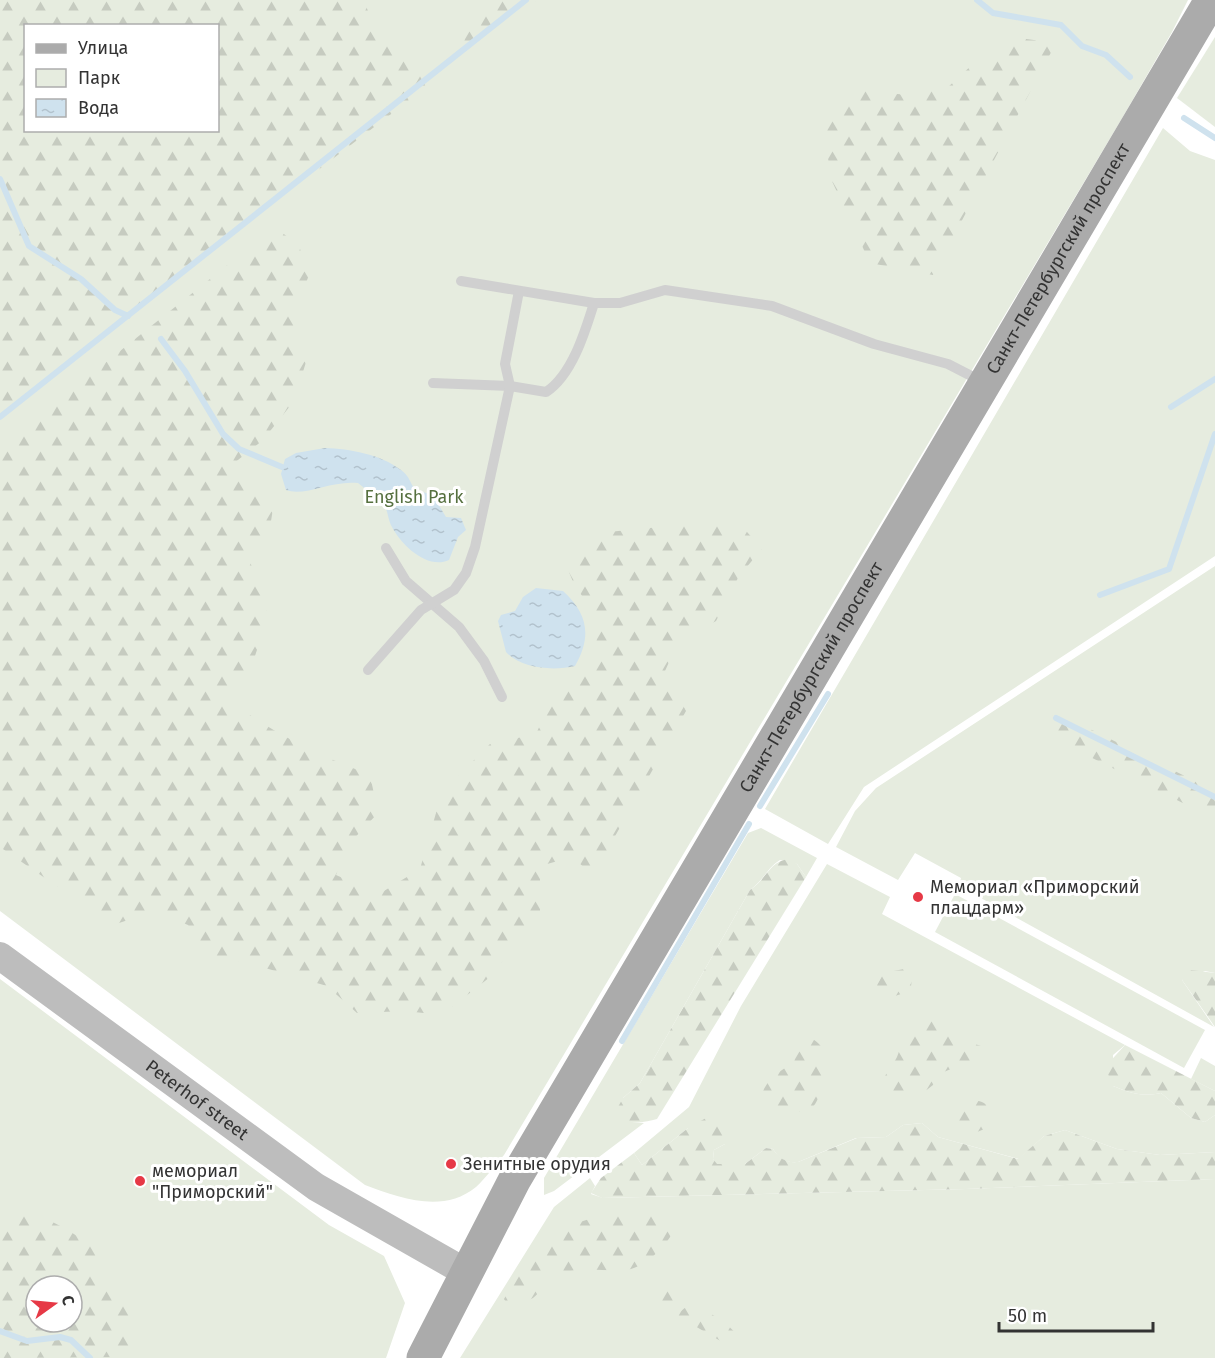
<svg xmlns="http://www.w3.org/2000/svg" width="1215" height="1358" viewBox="0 0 1215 1358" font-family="'Fira Sans',sans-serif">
<defs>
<pattern id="forest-firs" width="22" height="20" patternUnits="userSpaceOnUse" patternTransform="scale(1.5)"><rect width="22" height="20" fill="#e6ecdf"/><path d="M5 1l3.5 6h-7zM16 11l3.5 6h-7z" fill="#c6cbc0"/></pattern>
<pattern id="water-ripples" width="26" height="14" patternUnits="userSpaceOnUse" patternTransform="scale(1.5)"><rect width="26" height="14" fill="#cfe2ee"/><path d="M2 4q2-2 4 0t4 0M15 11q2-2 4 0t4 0" fill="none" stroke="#b2c2cd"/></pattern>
</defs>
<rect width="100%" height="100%" fill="#fff"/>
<g fill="#e6ecdf" fill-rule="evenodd">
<path d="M0 0H1188L1172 32 1121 120 504 1155C495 1165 486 1178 476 1187 443 1214 400 1198 365 1185L0 911ZM26 26H218V130H26Z"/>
<polygon points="1215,37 1215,127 1177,98"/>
<polygon points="1163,128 1190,151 1215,160 1215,556 864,787 828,844 765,809"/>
<polygon points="1215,566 1215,973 1205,971 1182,980 1214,1027 959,886 961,878 915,853 898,880 836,847 855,811 876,788"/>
<path d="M761 828 817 858 806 877 797 864 780 860C767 868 764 880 750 890L640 1083 623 1098 632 1122 644 1123 554 1191 544 1195V1178L748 833Z"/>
<path d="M827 864 890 897 882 914 1125 1045 1113 1055V1086C1130 1093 1142 1097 1161 1093L1191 1118 1205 1122 1215 1115V1152L1160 1155 1117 1149 1065 1130 1044 1136 1019 1159 938 1137 922 1123 903 1125 886 1137 856 1138 798 1162C786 1163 780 1160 773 1149L766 1148 745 1164H716L713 1159 714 1150 725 1144 688 1128 642 1165 634 1153 689 1107 741 1006Z"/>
<polygon points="955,894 1205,1030 1184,1068 935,932"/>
<path d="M0 979 329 1225 384 1256 405 1303 386 1358H0ZM36 1286H72V1322H36Z"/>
<polygon points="1201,1058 1215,1066 1215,1091 1191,1079"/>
<polygon points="590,1178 595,1186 591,1194 603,1198 966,1189 1215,1179 1215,1358 460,1358 554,1207"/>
</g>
<g fill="url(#forest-firs)" fill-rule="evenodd">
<path d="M0 0H364C373 30 395 54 424 68L427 77 425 88 0 414ZM26 26H218V130H26Z"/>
<polygon points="489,0 537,0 481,45 461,49 474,14"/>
<polygon points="1019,38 1056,43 933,275 870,263 831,179 823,123 850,89 907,95 947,88 973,64"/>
<path d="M275 227 299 246 309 275 292 319 306 362 294 401 263 440 233 464 274 503 269 533 246 549 268 616 253 662 222 694C267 731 316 754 370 775L378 813 347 846 336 875 379 894 420 869 442 792 490 744 536 734 556 690 594 659 599 621 574 584 563 558 608 532 670 526 740 524 762 549 739 576 716 621 678 642 665 671 686 711 593 875 572 857 540 866V914L490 977 442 1015 405 1011 357 1013 327 986 248 963 207 955 188 925 155 911 113 925 0 847V447Z"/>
<polygon points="1054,715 1064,716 1215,791 1215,819 1042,733 1039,726 1045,719"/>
<path d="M789 859 797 864 806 877 657 1119C643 1123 629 1125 617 1115L618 1107 623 1098 640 1083 750 890C767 879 769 861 789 859Z"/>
<polygon points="904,969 912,976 911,987 901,994 889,998 879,992 877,985 883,973"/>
<polygon points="1191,970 1215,973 1215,1027 1182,980"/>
<path d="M922 1017 935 1018 960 1039 981 1046 983 1051 977 1058 939 1074 933 1085 924 1092 897 1099C869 1087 889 1073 897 1057 905 1039 899 1022 922 1017Z"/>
<path d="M810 1037C816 1041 823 1046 825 1054 828 1064 821 1103 811 1108 798 1115 782 1112 769 1110L761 1097C766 1079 779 1072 794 1062 795 1051 798 1041 810 1037Z"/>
<path d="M1125 1045 1215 1091V1115L1205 1122 1191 1118 1161 1093C1142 1097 1130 1093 1113 1086L1105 1067Z"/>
<path d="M971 1100C989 1101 992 1109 992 1126L977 1132H957L949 1124C951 1109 957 1104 971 1100Z"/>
<path d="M715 1113 727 1117 732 1136 725 1144 714 1150 713 1159 717 1164H745L766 1148 773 1149C780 1159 786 1163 798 1162L857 1138 886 1137 903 1125 922 1123 938 1137 1018 1159 1044 1136 1065 1130 1117 1149 1160 1155 1215 1152V1179L966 1189 602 1198 591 1193 601 1178 634 1153 642 1165 688 1128Z"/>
<path d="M608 1213 677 1215C679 1235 650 1264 631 1269 617 1272 598 1269 584 1270 570 1270 555 1274 542 1276 542 1300 529 1300 509 1307L504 1299 539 1242 553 1238 580 1222Z"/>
<path d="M0 1214C41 1209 68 1229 100 1252L88 1266V1271L129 1307 132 1342 125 1357 0 1358V1344L7 1332 0 1326ZM36 1286H72V1322H36Z"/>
<polygon points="674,1287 681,1293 678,1305 670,1308 662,1306 655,1299 664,1288"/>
<path d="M686 1307C703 1306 727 1322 737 1335L724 1343 676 1315Z"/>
</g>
<g fill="url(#water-ripples)">
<path d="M325 448C350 449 380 454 401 470 416 481 405 490 432 494L446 517 461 518 466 530 458 537 449 560C428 570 402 546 392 527 388 520 388 511 384 505 378 496 366 490 358 483 331 480 305 497 286 490L281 474 285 459 296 453Z"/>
<path d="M536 588 563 591C588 614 592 636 575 666 554 671 521 669 506 652L498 621 501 615 515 611 523 597Z"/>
</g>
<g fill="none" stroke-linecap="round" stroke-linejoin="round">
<g stroke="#cfe2ee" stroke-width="6">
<polyline points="977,0 993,13 1061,25 1082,46 1106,55 1130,77"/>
<polyline points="1184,118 1215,138"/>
<polyline points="0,179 29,246 81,279 115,310 128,316"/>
<polyline points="161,339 185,371 223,434 239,449 282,467"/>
<polyline points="1171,407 1215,379"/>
<polyline points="0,417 526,0"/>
<polyline points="1100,595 1169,569 1215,434"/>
<polyline points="1056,718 1215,797"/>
<polyline points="760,806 828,694"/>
<polyline points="622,1041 749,824"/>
<polyline points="0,1331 27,1341 60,1337 71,1340 90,1358"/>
</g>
<g stroke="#d0d0d0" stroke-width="10">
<polyline points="461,281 594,303"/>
<path d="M433 383 510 386 546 392C572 375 585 332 594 303H620L665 290 772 306 874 344 948 364 981 381"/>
<polyline points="386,548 406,581 459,627 484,661 502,697"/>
<polyline points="368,670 421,610 454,590 466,573 475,547 510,386 505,364 519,291"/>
</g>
<path stroke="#bdbdbd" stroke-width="28" id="s1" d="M0 956 316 1187 467 1273"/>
<path stroke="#ababab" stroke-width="33" id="s2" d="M423 1358 515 1179 1211 0"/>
</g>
<g fill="#e63946" stroke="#fff" stroke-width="2">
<circle cx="918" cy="897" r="6"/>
<circle cx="451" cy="1164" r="6"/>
<circle cx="140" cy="1181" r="6"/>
</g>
<g text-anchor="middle" stroke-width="6" stroke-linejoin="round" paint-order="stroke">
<g font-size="18" fill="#333" stroke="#fff">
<text dy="6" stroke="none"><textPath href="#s2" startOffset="1270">Санкт-Петербургский проспект</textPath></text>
<text dy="6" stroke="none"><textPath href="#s2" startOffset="784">Санкт-Петербургский проспект</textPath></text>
<text dy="6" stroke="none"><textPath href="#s1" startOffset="244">Peterhof street</textPath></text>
</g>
<g font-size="18" fill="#56703f" stroke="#fff">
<text x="414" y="503">English Park</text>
</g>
<g font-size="18" fill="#333" stroke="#fff" text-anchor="start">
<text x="930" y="893">Мемориал «Приморский<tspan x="930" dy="21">плацдарм»</tspan></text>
<text x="463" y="1170">Зенитные орудия</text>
<text x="152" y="1177">мемориал<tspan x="152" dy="21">"Приморский"</tspan></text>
</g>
</g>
<rect x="24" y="24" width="195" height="108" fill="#ffffff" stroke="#adadad" stroke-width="1.5"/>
<rect x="36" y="44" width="30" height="9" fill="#ababab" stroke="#adadad" stroke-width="1.5"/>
<text x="78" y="54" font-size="18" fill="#333333">Улица</text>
<rect x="36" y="69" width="30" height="18" fill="#e6ecdf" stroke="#adadad" stroke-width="1.5"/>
<text x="78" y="84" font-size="18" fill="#333333">Парк</text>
<rect x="36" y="99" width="30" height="18" fill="url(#water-ripples)" stroke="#adadad" stroke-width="1.5"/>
<text x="78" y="114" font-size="18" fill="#333333">Вода</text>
<g transform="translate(54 1304) rotate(75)"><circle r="28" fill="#ffffff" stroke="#adadad" stroke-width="1.5"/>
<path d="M0-4.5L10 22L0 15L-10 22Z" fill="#e63946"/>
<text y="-9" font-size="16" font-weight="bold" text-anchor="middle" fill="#333333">С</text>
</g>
<path d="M999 1322v9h154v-9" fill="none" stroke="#333333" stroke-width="3"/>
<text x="1008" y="1322" font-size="18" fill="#333333" stroke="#ffffff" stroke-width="4.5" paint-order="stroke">50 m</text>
</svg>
